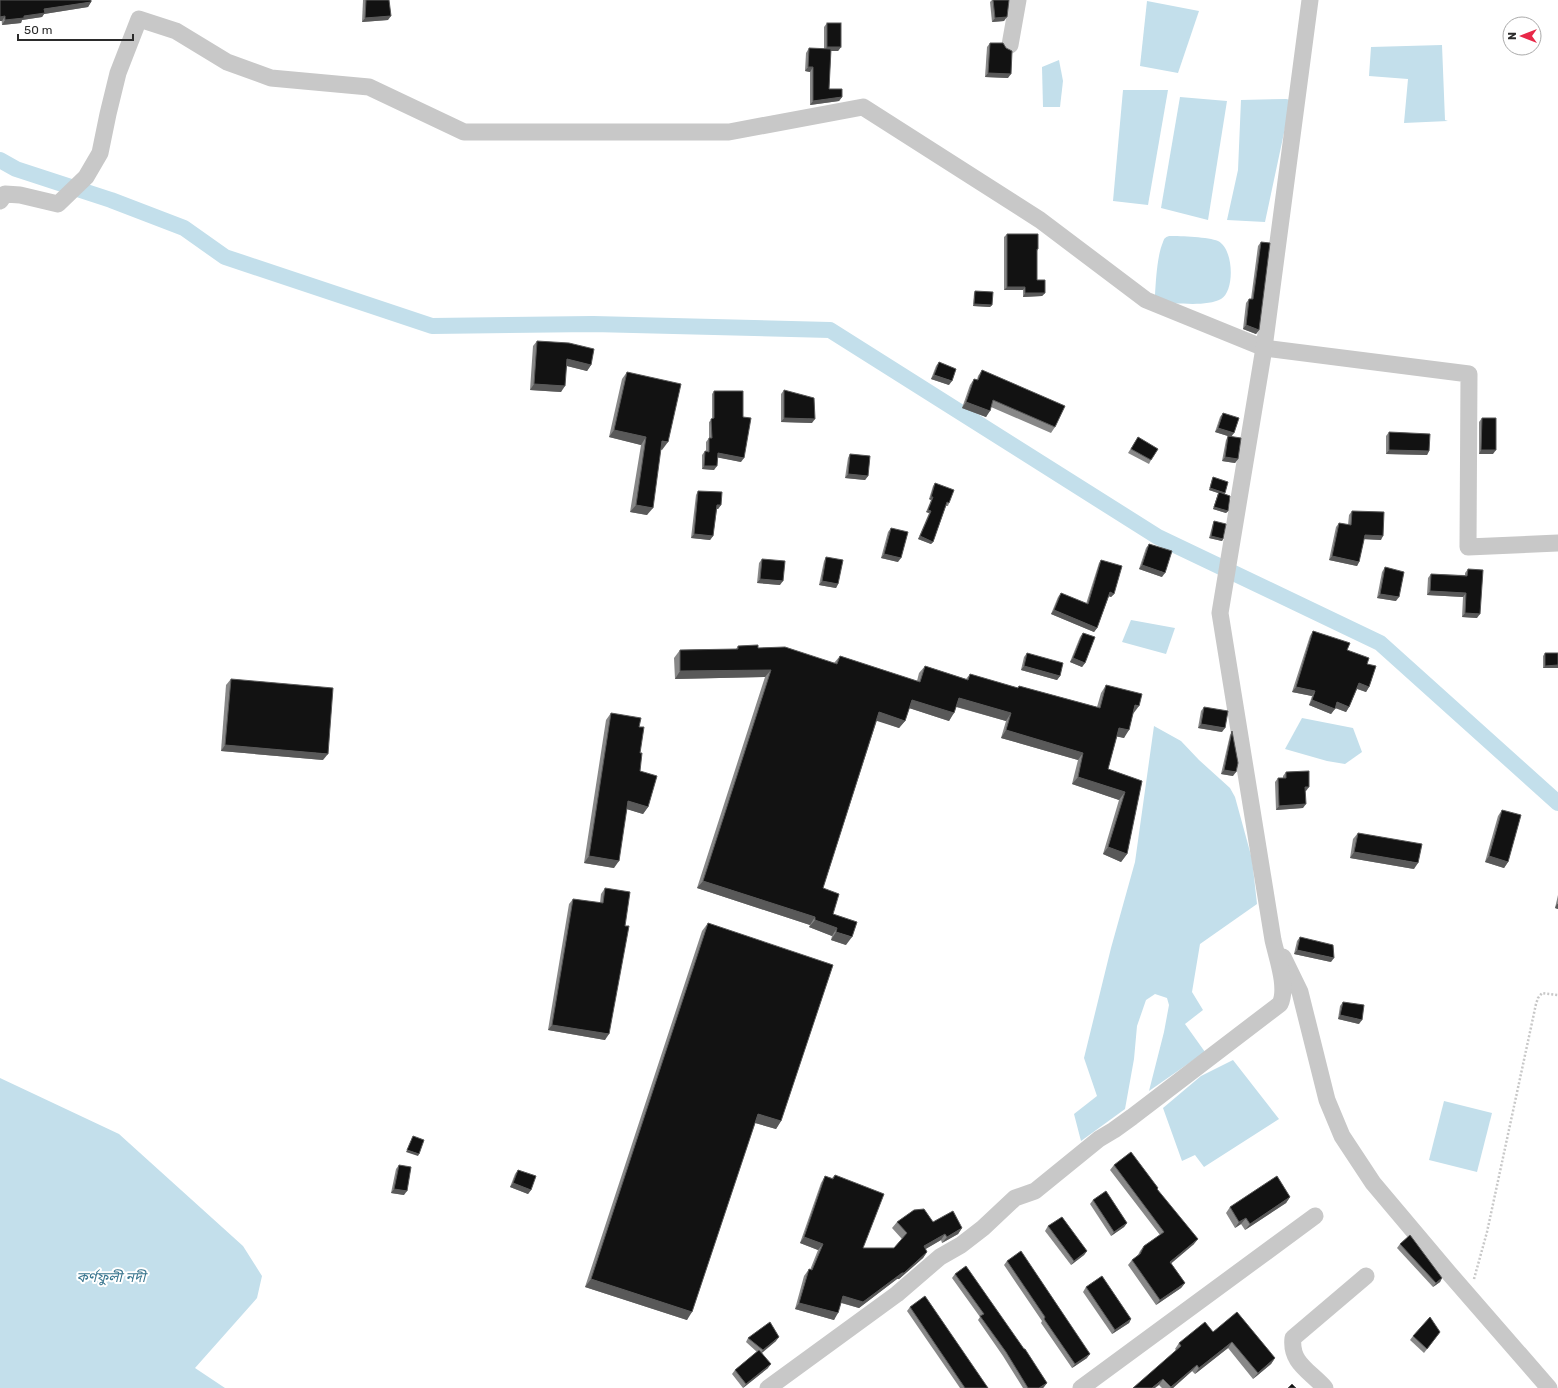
<svg xmlns="http://www.w3.org/2000/svg" width="1558" height="1388" viewBox="0 0 1558 1388" font-family="Rubik,'Noto Sans Bengali',sans-serif">
<rect width="100%" height="100%" fill="#fff"/>
<g fill="#c3dfeb">
<polygon points="1147,1 1199,11 1178,73 1140,66"/>
<polygon points="1442,45 1445,120 1448,121 1404,123 1408,79 1369,76 1371,47"/>
<polygon points="1059,60 1063,81 1060,107 1043,107 1042,67"/>
<polygon points="1123,90 1168,90 1148,205 1113,201"/>
<polygon points="1180,97 1227,101 1208,220 1161,208"/>
<polygon points="1286,99 1291,100 1265,222 1227,220 1238,170 1241,100"/>
<path d="M1169 236C1181 236 1209 237 1218 241 1234 249 1235 291 1221 299 1207 307 1175 303 1159 302L1155 295C1156 280 1157 256 1163 242 1164 238 1166 237 1169 236Z"/>
<polygon points="1131,620 1175,628 1166,654 1122,642"/>
<polygon points="1302,718 1353,728 1362,752 1345,764 1327,761 1285,749"/>
<polygon points="1154,726 1181,741 1199,760 1230,788 1235,797 1252,859 1257,904 1200,944 1192,992 1203,1010 1185,1024 1205,1052 1149,1091 1164,1032 1169,1005 1167,998 1155,994 1146,1000 1137,1026 1134,1059 1125,1109 1081,1141 1074,1114 1097,1096 1084,1058 1111,948 1135,862"/>
<polygon points="1233,1060 1279,1119 1204,1167 1195,1155 1182,1161 1163,1108 1201,1076"/>
<polygon points="0,1078 119,1134 243,1246 262,1276 257,1298 195,1368 225,1388 0,1388"/>
<polygon points="1444,1101 1492,1113 1477,1172 1429,1160"/>
</g>
<g fill="none" stroke-linecap="round" stroke-linejoin="round">
<polyline stroke="#c3dfeb" stroke-width="16" points="0,160 16,169 111,200 184,228 225,257 432,326 593,324 830,330 1158,537 1380,643 1558,803"/>
<polyline stroke="#c8c8c8" stroke-width="2.5" stroke-dasharray="2 2" stroke-linecap="butt" points="1474,1279 1487,1232 1536,1004 1538,998 1542,993 1558,995"/>
<g stroke="#c8c8c8" stroke-width="17">
<polyline points="1010,45 1018,0"/>
<polyline points="0,201 5,194 20,195 58,204 86,177 100,153 108,114 118,73 139,19 176,31 227,62 271,78 369,87 464,132 729,132 863,107 1040,220 1146,300 1264,348 1469,374 1468,547 1558,543"/>
<polyline points="1283,957 1300,992 1327,1100 1342,1136 1373,1183 1448,1272 1549,1388"/>
<path d="M768 1388 897 1294 940 1257 961 1245 983 1228 1015 1198 1035 1191 1099 1139 1114 1130 1132 1117 1280 1004C1288 988 1277 958 1273 940L1220 613 1264 348 1310 0"/>
<polyline points="1081,1388 1315,1216"/>
<path d="M1325 1388C1310 1371 1290 1363 1293 1338L1366 1276"/>
</g>
</g>
<g fill="#888">
<polygon points="0,0 91,2 88,7 44,14 42,17 22,20 21,23 2,25"/>
<polygon points="363,0 389,0 388,20 362,22"/>
<polygon points="992,0 1009,0 1004,21 992,22 990,2"/>
<polygon points="827,23 841,47 838,51 831,51 829,89 842,97 839,101 810,105 810,72 805,71 806,53 809,48 824,49 824,27"/>
<polygon points="990,43 1006,48 1008,78 985,77 987,47"/>
<polygon points="1007,234 1038,249 1037,251 1037,280 1045,293 1042,296 1023,297 1023,290 1004,290 1004,237"/>
<polygon points="1261,242 1259,330 1256,334 1243,329 1246,303 1249,299 1251,299 1258,246"/>
<polygon points="975,291 992,305 990,307 973,306 974,293"/>
<polygon points="537,341 591,365 587,371 567,366 561,392 530,390 533,346"/>
<polygon points="939,362 949,385 931,379 936,366"/>
<polygon points="982,370 1055,427 1051,433 991,407 986,417 962,408 970,385 974,379 977,380 978,376"/>
<polygon points="627,372 662,450 661,449 647,515 630,512 641,445 609,437 622,379"/>
<polygon points="784,390 812,423 781,422 781,394"/>
<polygon points="714,391 741,462 717,457 714,470 702,469 702,455 705,451 706,451 706,442 709,438 709,422 712,419 712,394"/>
<polygon points="1223,413 1232,437 1238,459 1235,463 1222,461 1226,440 1228,436 1215,432 1220,417"/>
<polygon points="1482,418 1493,454 1479,454 1479,422"/>
<polygon points="1389,432 1429,451 1427,455 1386,454 1386,436"/>
<polygon points="1138,437 1151,460 1149,464 1128,453"/>
<polygon points="850,454 868,476 865,480 845,478 848,458"/>
<polygon points="1213,477 1224,494 1228,511 1226,513 1213,509 1218,493 1209,490 1212,479"/>
<polygon points="935,483 949,503 948,506 946,506 933,542 931,544 918,539 929,513 926,512 931,500 929,499 933,486"/>
<polygon points="698,491 721,505 718,509 717,509 713,536 710,540 691,538 696,495"/>
<polygon points="1352,511 1381,540 1364,539 1359,562 1357,566 1329,560 1336,527 1339,523 1348,525 1349,515"/>
<polygon points="1214,521 1223,539 1222,541 1209,538 1213,523"/>
<polygon points="891,528 898,562 881,558 888,532"/>
<polygon points="1149,544 1162,577 1139,569 1146,548"/>
<polygon points="826,557 838,584 836,588 819,585 824,561"/>
<polygon points="762,559 780,585 757,583 759,563"/>
<polygon points="1101,560 1114,594 1111,597 1109,596 1097,628 1094,632 1051,614 1058,597 1061,593 1086,604 1099,563"/>
<polygon points="1385,567 1396,601 1377,598 1382,572"/>
<polygon points="1468,569 1477,618 1462,617 1463,597 1427,595 1428,578 1431,574 1465,575 1465,573"/>
<polygon points="1313,631 1347,650 1367,664 1369,687 1366,692 1357,689 1349,707 1346,712 1335,708 1331,714 1309,705 1312,696 1292,692 1310,636"/>
<polygon points="1083,633 1085,663 1082,667 1070,662 1080,637"/>
<polygon points="738,646 758,648 834,663 840,656 917,681 919,673 925,666 966,679 970,674 1018,688 1019,686 1097,707 1101,693 1106,685 1133,714 1124,738 1117,736 1108,769 1142,781 1127,854 1121,862 1103,854 1119,800 1072,784 1078,760 1001,738 1006,721 956,707 949,721 909,708 905,721 899,728 877,720 823,888 833,914 846,945 831,940 832,936 809,927 810,925 697,888 765,677 675,679 674,658 680,650 736,649"/>
<polygon points="1027,653 1060,676 1057,680 1021,670 1024,657"/>
<polygon points="1545,653 1558,653 1558,668 1543,668 1543,656"/>
<polygon points="231,679 323,760 221,751 226,685"/>
<polygon points="1204,707 1222,732 1198,728 1201,711"/>
<polygon points="611,713 639,727 640,771 648,807 643,814 627,809 614,868 584,863 606,720"/>
<polygon points="1232,731 1233,776 1221,774 1230,735"/>
<polygon points="1286,772 1306,791 1305,791 1303,808 1276,810 1275,782 1278,778 1283,778 1283,776"/>
<polygon points="1502,810 1508,862 1504,868 1485,862 1498,816"/>
<polygon points="1358,833 1414,869 1350,858 1353,839"/>
<polygon points="605,888 625,926 605,1040 548,1030 569,904 573,899 600,903 601,894"/>
<polygon points="1558,895 1558,909 1555,908"/>
<polygon points="708,923 781,1121 776,1129 755,1123 687,1320 585,1287 702,931"/>
<polygon points="1300,937 1331,962 1294,954 1297,941"/>
<polygon points="1343,1002 1359,1024 1338,1019 1340,1006"/>
<polygon points="399,1165 404,1195 391,1193 396,1169"/>
<polygon points="1114,1165 1158,1188 1157,1189 1194,1244 1171,1263 1185,1283 1181,1288 1156,1305 1128,1265 1132,1260 1138,1255 1140,1251 1144,1246 1160,1235 1110,1170"/>
<polygon points="518,1170 531,1190 528,1194 510,1187 515,1174"/>
<polygon points="835,1175 863,1248 894,1248 902,1239 892,1228 897,1222 933,1222 962,1228 958,1234 942,1243 941,1240 925,1249 927,1252 923,1258 899,1279 897,1279 859,1308 841,1303 834,1320 795,1309 804,1276 809,1269 810,1270 818,1250 800,1243 821,1183 825,1176 832,1178"/>
<polygon points="1290,1197 1286,1203 1245,1230 1241,1224 1235,1228 1226,1213 1230,1207"/>
<polygon points="1093,1200 1127,1223 1124,1227 1111,1236 1090,1204"/>
<polygon points="1048,1226 1087,1251 1084,1255 1071,1265 1045,1231"/>
<polygon points="1400,1244 1442,1278 1440,1282 1433,1287 1397,1248"/>
<polygon points="1007,1261 1087,1358 1072,1368 1041,1323 1042,1321 1004,1265"/>
<polygon points="955,1274 1047,1383 1044,1387 1043,1388 1023,1388 1003,1356 978,1320 980,1317 952,1278"/>
<polygon points="1086,1287 1131,1319 1129,1323 1112,1334 1083,1292"/>
<polygon points="910,1307 988,1388 960,1388 907,1311"/>
<polygon points="1213,1332 1275,1358 1271,1364 1253,1379 1228,1348 1195,1374 1192,1371 1173,1388 1162,1388 1159,1385 1176,1350 1175,1349 1179,1343"/>
<polygon points="1440,1332 1424,1353 1410,1340 1413,1336"/>
<polygon points="748,1338 776,1341 762,1353 768,1368 743,1388 732,1374 735,1370 757,1352 746,1342"/>
</g>
<g fill="#595959">
<polygon points="91,2 88,7 44,14 42,17 22,20 21,23 2,25 5,20 44,9"/>
<polygon points="5,16 2,21 0,21 0,17"/>
<polygon points="391,16 388,20 362,22 365,18"/>
<polygon points="1007,17 1004,21 992,22 995,18"/>
<polygon points="827,47 841,47 838,51 824,51"/>
<polygon points="808,67 813,67 810,72 805,71"/>
<polygon points="988,73 1011,74 1008,78 985,77"/>
<polygon points="842,97 839,101 810,105 813,101"/>
<polygon points="1007,287 1025,287 1023,290 1004,290"/>
<polygon points="1025,293 1045,293 1042,296 1023,297"/>
<polygon points="974,304 992,305 990,307 973,306"/>
<polygon points="1246,325 1259,330 1256,334 1243,329"/>
<polygon points="567,359 591,365 587,371 563,365"/>
<polygon points="934,375 952,381 949,385 931,379"/>
<polygon points="534,384 565,386 561,392 530,390"/>
<polygon points="966,402 990,411 986,417 962,408"/>
<polygon points="784,418 815,419 812,423 781,422"/>
<polygon points="1218,428 1234,433 1231,437 1215,432"/>
<polygon points="614,430 646,437 641,445 609,437"/>
<polygon points="662,441 668,442 662,450 657,448"/>
<polygon points="1389,450 1429,451 1427,455 1386,454"/>
<polygon points="1481,450 1496,450 1493,454 1479,454"/>
<polygon points="718,453 744,458 741,462 715,457"/>
<polygon points="1225,457 1238,459 1235,463 1222,461"/>
<polygon points="704,466 717,466 714,470 702,469"/>
<polygon points="848,474 868,476 865,480 845,478"/>
<polygon points="1210,488 1225,493 1224,495 1209,490"/>
<polygon points="931,497 933,497 931,500 929,499"/>
<polygon points="636,505 653,508 647,515 630,512"/>
<polygon points="717,505 721,505 718,509 714,509"/>
<polygon points="1214,507 1228,511 1226,513 1213,509"/>
<polygon points="928,510 931,511 929,513 926,512"/>
<polygon points="694,534 713,536 710,540 691,538"/>
<polygon points="1365,535 1383,536 1381,540 1362,539"/>
<polygon points="920,536 933,542 931,544 918,539"/>
<polygon points="1211,536 1223,539 1222,541 1209,538"/>
<polygon points="884,554 901,558 898,562 881,558"/>
<polygon points="1332,556 1359,562 1357,566 1329,560"/>
<polygon points="1142,565 1165,573 1162,577 1139,569"/>
<polygon points="760,579 783,581 780,585 757,583"/>
<polygon points="822,581 838,584 836,588 819,585"/>
<polygon points="1430,591 1466,593 1463,597 1427,595"/>
<polygon points="1110,592 1114,594 1111,597 1108,596"/>
<polygon points="1380,594 1399,597 1396,601 1377,598"/>
<polygon points="1054,610 1097,628 1094,632 1051,614"/>
<polygon points="1465,613 1480,614 1477,618 1462,617"/>
<polygon points="1073,658 1085,663 1082,667 1070,662"/>
<polygon points="1558,665 1558,668 1543,668 1545,666"/>
<polygon points="1024,666 1060,676 1057,680 1021,670"/>
<polygon points="771,670 765,677 675,679 680,671"/>
<polygon points="1359,683 1369,687 1366,692 1355,688"/>
<polygon points="1296,687 1315,691 1312,696 1292,692"/>
<polygon points="959,698 1011,713 1006,721 954,706"/>
<polygon points="912,700 954,713 949,721 906,707"/>
<polygon points="1312,700 1335,709 1331,714 1309,705"/>
<polygon points="1337,702 1349,707 1346,712 1333,707"/>
<polygon points="1135,705 1139,706 1133,714"/>
<polygon points="879,712 905,721 899,728 874,720"/>
<polygon points="1201,724 1225,728 1222,732 1198,728"/>
<polygon points="1119,728 1129,730 1124,738 1114,736"/>
<polygon points="1006,730 1083,753 1078,760 1001,738"/>
<polygon points="225,745 328,754 323,760 221,751"/>
<polygon points="1224,770 1236,772 1233,776 1221,774"/>
<polygon points="1078,777 1125,792 1119,800 1072,784"/>
<polygon points="1305,787 1309,787 1306,791 1302,791"/>
<polygon points="628,801 648,807 643,814 623,808"/>
<polygon points="1306,804 1303,808 1276,810 1279,806"/>
<polygon points="1108,847 1127,854 1121,862 1103,854"/>
<polygon points="1354,852 1418,863 1414,869 1350,858"/>
<polygon points="589,856 619,861 614,868 584,863"/>
<polygon points="1489,856 1508,862 1504,868 1485,862"/>
<polygon points="703,881 815,917 810,925 697,888"/>
<polygon points="1557,904 1558,904 1558,909 1555,908"/>
<polygon points="815,920 837,928 832,936 809,927"/>
<polygon points="836,932 852,937 846,945 831,940"/>
<polygon points="1297,950 1334,958 1331,962 1294,954"/>
<polygon points="1340,1015 1362,1020 1359,1024 1338,1019"/>
<polygon points="552,1025 609,1034 605,1040 548,1030"/>
<polygon points="758,1114 781,1121 776,1129 752,1122"/>
<polygon points="407,1150 419,1154 418,1156 406,1152"/>
<polygon points="513,1183 531,1190 528,1194 510,1187"/>
<polygon points="394,1189 407,1191 404,1195 391,1193"/>
<polygon points="1290,1197 1286,1203 1245,1230 1250,1224"/>
<polygon points="1246,1218 1241,1224 1235,1228 1239,1222"/>
<polygon points="1127,1223 1124,1227 1111,1236 1114,1232"/>
<polygon points="962,1228 958,1234 942,1243 947,1237"/>
<polygon points="945,1234 941,1240 919,1253 924,1246"/>
<polygon points="804,1237 823,1244 818,1250 800,1243"/>
<polygon points="1198,1239 1194,1244 1167,1267 1170,1262"/>
<polygon points="1087,1251 1084,1255 1071,1265 1074,1261"/>
<polygon points="927,1252 923,1258 899,1279 897,1279 859,1308 839,1302 843,1296"/>
<polygon points="1442,1278 1440,1282 1433,1287 1436,1283"/>
<polygon points="591,1279 692,1312 687,1320 585,1287"/>
<polygon points="1185,1283 1181,1288 1156,1305 1160,1300"/>
<polygon points="799,1303 838,1313 834,1320 795,1309"/>
<polygon points="1131,1319 1129,1323 1112,1334 1115,1330"/>
<polygon points="779,1337 776,1341 760,1354 763,1350"/>
<polygon points="1232,1342 1228,1348 1195,1374 1199,1368"/>
<polygon points="1090,1354 1087,1358 1072,1368 1075,1364"/>
<polygon points="1275,1358 1271,1364 1253,1379 1258,1373"/>
<polygon points="771,1364 768,1368 743,1388 746,1384"/>
<polygon points="1197,1365 1192,1371 1173,1388 1170,1388"/>
<polygon points="1163,1379 1159,1385 1155,1388 1152,1388"/>
<polygon points="1047,1383 1043,1388 1039,1388"/>
</g>
<g fill="#121212" stroke="#595959">
<polygon points="0,0 91,0 91,2 44,9 45,13 24,16 24,18 5,20 5,16 0,17"/>
<polygon points="366,0 389,0 391,16 365,18"/>
<polygon points="993,0 1009,0 1007,17 995,18"/>
<rect x="827" y="23" width="14" height="24"/>
<polygon points="990,43 1003,43 1006,48 1012,51 1011,74 988,73"/>
<polygon points="809,48 831,49 829,89 842,89 842,97 813,101 813,67 808,67"/>
<polygon points="1007,234 1038,234 1038,249 1037,249 1037,280 1045,280 1045,293 1025,293 1025,287 1007,287"/>
<polygon points="1261,242 1270,243 1259,330 1246,325 1249,299 1253,299"/>
<polygon points="975,291 993,292 992,305 974,304"/>
<polygon points="537,341 569,343 594,349 591,365 567,359 565,386 534,384"/>
<polygon points="939,362 956,369 952,381 934,375"/>
<polygon points="982,370 1065,406 1055,427 993,400 990,411 966,402 974,379 978,380"/>
<polygon points="627,372 681,384 668,442 662,441 653,508 636,505 646,437 614,430"/>
<polygon points="784,390 814,398 815,419 784,418"/>
<polygon points="714,391 743,391 743,417 751,418 744,458 718,453 717,466 704,466 705,451 709,452 709,438 712,438 711,419 714,418"/>
<polygon points="1223,413 1239,418 1234,433 1218,428"/>
<polygon points="1482,418 1496,418 1496,450 1481,450"/>
<polygon points="1389,432 1430,434 1429,451 1389,450"/>
<polygon points="1228,436 1241,438 1238,459 1225,457"/>
<polygon points="1138,437 1158,449 1151,460 1131,449"/>
<polygon points="850,454 870,456 868,476 848,474"/>
<polygon points="1213,477 1228,482 1225,493 1210,488"/>
<polygon points="935,483 954,490 949,503 947,502 933,542 920,536 931,511 928,510 933,497 931,497"/>
<polygon points="698,491 722,492 721,505 717,505 713,536 694,534"/>
<polygon points="1219,492 1230,496 1228,511 1214,507"/>
<polygon points="1352,511 1384,512 1383,536 1365,535 1359,562 1332,556 1339,523 1351,525"/>
<polygon points="1214,521 1226,524 1223,539 1211,536"/>
<polygon points="891,528 908,532 901,558 884,554"/>
<polygon points="1149,544 1172,551 1165,573 1142,565"/>
<polygon points="826,557 843,560 838,584 822,581"/>
<polygon points="762,559 785,561 783,581 760,579"/>
<polygon points="1101,560 1122,566 1114,594 1110,592 1097,628 1054,610 1061,593 1088,604"/>
<polygon points="1385,567 1404,572 1399,597 1380,594"/>
<polygon points="1468,569 1483,570 1480,614 1465,613 1466,593 1430,591 1431,574 1467,576"/>
<polygon points="1313,631 1350,643 1347,650 1369,658 1367,664 1376,666 1369,687 1359,683 1349,707 1337,702 1335,709 1312,700 1315,691 1296,687"/>
<polygon points="1083,633 1095,637 1085,663 1073,658"/>
<polygon points="758,645 758,648 785,647 837,664 840,656 920,682 925,666 968,680 970,674 1018,688 1019,686 1100,708 1106,685 1142,694 1139,706 1135,705 1129,730 1119,728 1108,769 1142,781 1127,854 1108,847 1125,792 1078,777 1083,753 1006,730 1011,713 959,698 954,713 912,700 905,721 879,712 823,888 839,894 833,914 857,922 852,937 836,932 837,928 815,920 815,917 703,881 771,670 680,671 680,650 738,649 738,646"/>
<polygon points="1027,653 1063,663 1060,676 1024,666"/>
<polygon points="1545,653 1558,653 1558,665 1545,666"/>
<polygon points="231,679 333,688 328,754 225,745"/>
<polygon points="1204,707 1228,711 1225,728 1201,724"/>
<polygon points="611,713 641,718 639,727 644,727 640,753 642,753 640,771 657,776 648,807 628,801 619,861 589,856"/>
<polygon points="1232,731 1238,763 1236,772 1224,770"/>
<polygon points="1309,771 1309,787 1305,787 1306,804 1279,806 1278,778 1286,778 1286,772"/>
<polygon points="1502,810 1521,815 1508,862 1489,856"/>
<polygon points="1358,833 1422,844 1418,863 1354,852"/>
<polygon points="605,888 630,892 625,926 629,926 609,1034 552,1025 573,899 603,903"/>
<polygon points="708,923 833,965 781,1121 758,1114 692,1312 591,1279"/>
<polygon points="1300,937 1333,945 1334,958 1297,950"/>
<polygon points="1343,1002 1364,1005 1362,1020 1340,1015"/>
<polygon points="413,1136 424,1140 419,1154 407,1150"/>
<polygon points="1131,1152 1158,1188 1157,1189 1198,1239 1170,1262 1185,1283 1160,1300 1132,1260 1140,1254 1144,1246 1164,1232 1114,1165"/>
<polygon points="399,1165 411,1167 407,1191 394,1189"/>
<polygon points="518,1170 536,1176 531,1190 513,1183"/>
<polygon points="835,1175 884,1194 863,1248 894,1248 907,1233 897,1222 914,1210 924,1209 933,1222 953,1211 962,1228 947,1237 945,1234 924,1246 927,1252 904,1273 902,1273 863,1302 843,1296 838,1313 799,1303 809,1269 812,1270 823,1244 804,1237 825,1176 833,1179"/>
<polygon points="1277,1176 1290,1197 1250,1224 1246,1218 1239,1222 1230,1207"/>
<polygon points="1106,1191 1127,1223 1114,1232 1093,1200"/>
<polygon points="1062,1217 1087,1251 1074,1261 1048,1226"/>
<polygon points="1410,1235 1442,1278 1436,1283 1400,1244"/>
<polygon points="1021,1251 1090,1354 1075,1364 1044,1319 1045,1317 1007,1261"/>
<polygon points="966,1266 1024,1349 1025,1349 1047,1383 1039,1388 1028,1388 1006,1352 980,1316 984,1314 955,1274"/>
<polygon points="1102,1276 1131,1319 1115,1330 1086,1287"/>
<polygon points="925,1296 988,1388 965,1388 910,1307"/>
<polygon points="1237,1312 1275,1358 1258,1373 1232,1342 1199,1368 1197,1365 1171,1387 1163,1379 1152,1388 1133,1388 1181,1346 1179,1343 1205,1322 1213,1332"/>
<polygon points="1430,1317 1440,1332 1427,1349 1413,1336"/>
<polygon points="770,1322 779,1337 763,1350 748,1338"/>
<polygon points="759,1350 771,1364 746,1384 735,1370"/>
<polygon points="1292,1384 1296,1388 1288,1388"/>
</g>
<g text-anchor="middle" stroke-width="4" stroke-linejoin="round" paint-order="stroke">
<g font-size="14" font-style="italic" fill="#39758e" stroke="#fff">
<text x="111" y="1282">কর্ণফুলী নদী</text>
</g>
</g>
<g transform="translate(1522 36) rotate(270)"><circle r="19" fill="#ffffff" stroke="#aaaaaa"/>
<path d="M0-3L7 15L0 10L-7 15Z" fill="#e82848"/>
<text y="-6" font-size="11" font-weight="bold" text-anchor="middle" fill="#2b2b2b">N</text>
</g>
<path d="M18 34v6h115v-6" fill="none" stroke="#2b2b2b" stroke-width="2"/>
<text x="24" y="34" font-size="12" fill="#2b2b2b" stroke="#ffffff" stroke-width="3" paint-order="stroke">50 m</text>
</svg>
